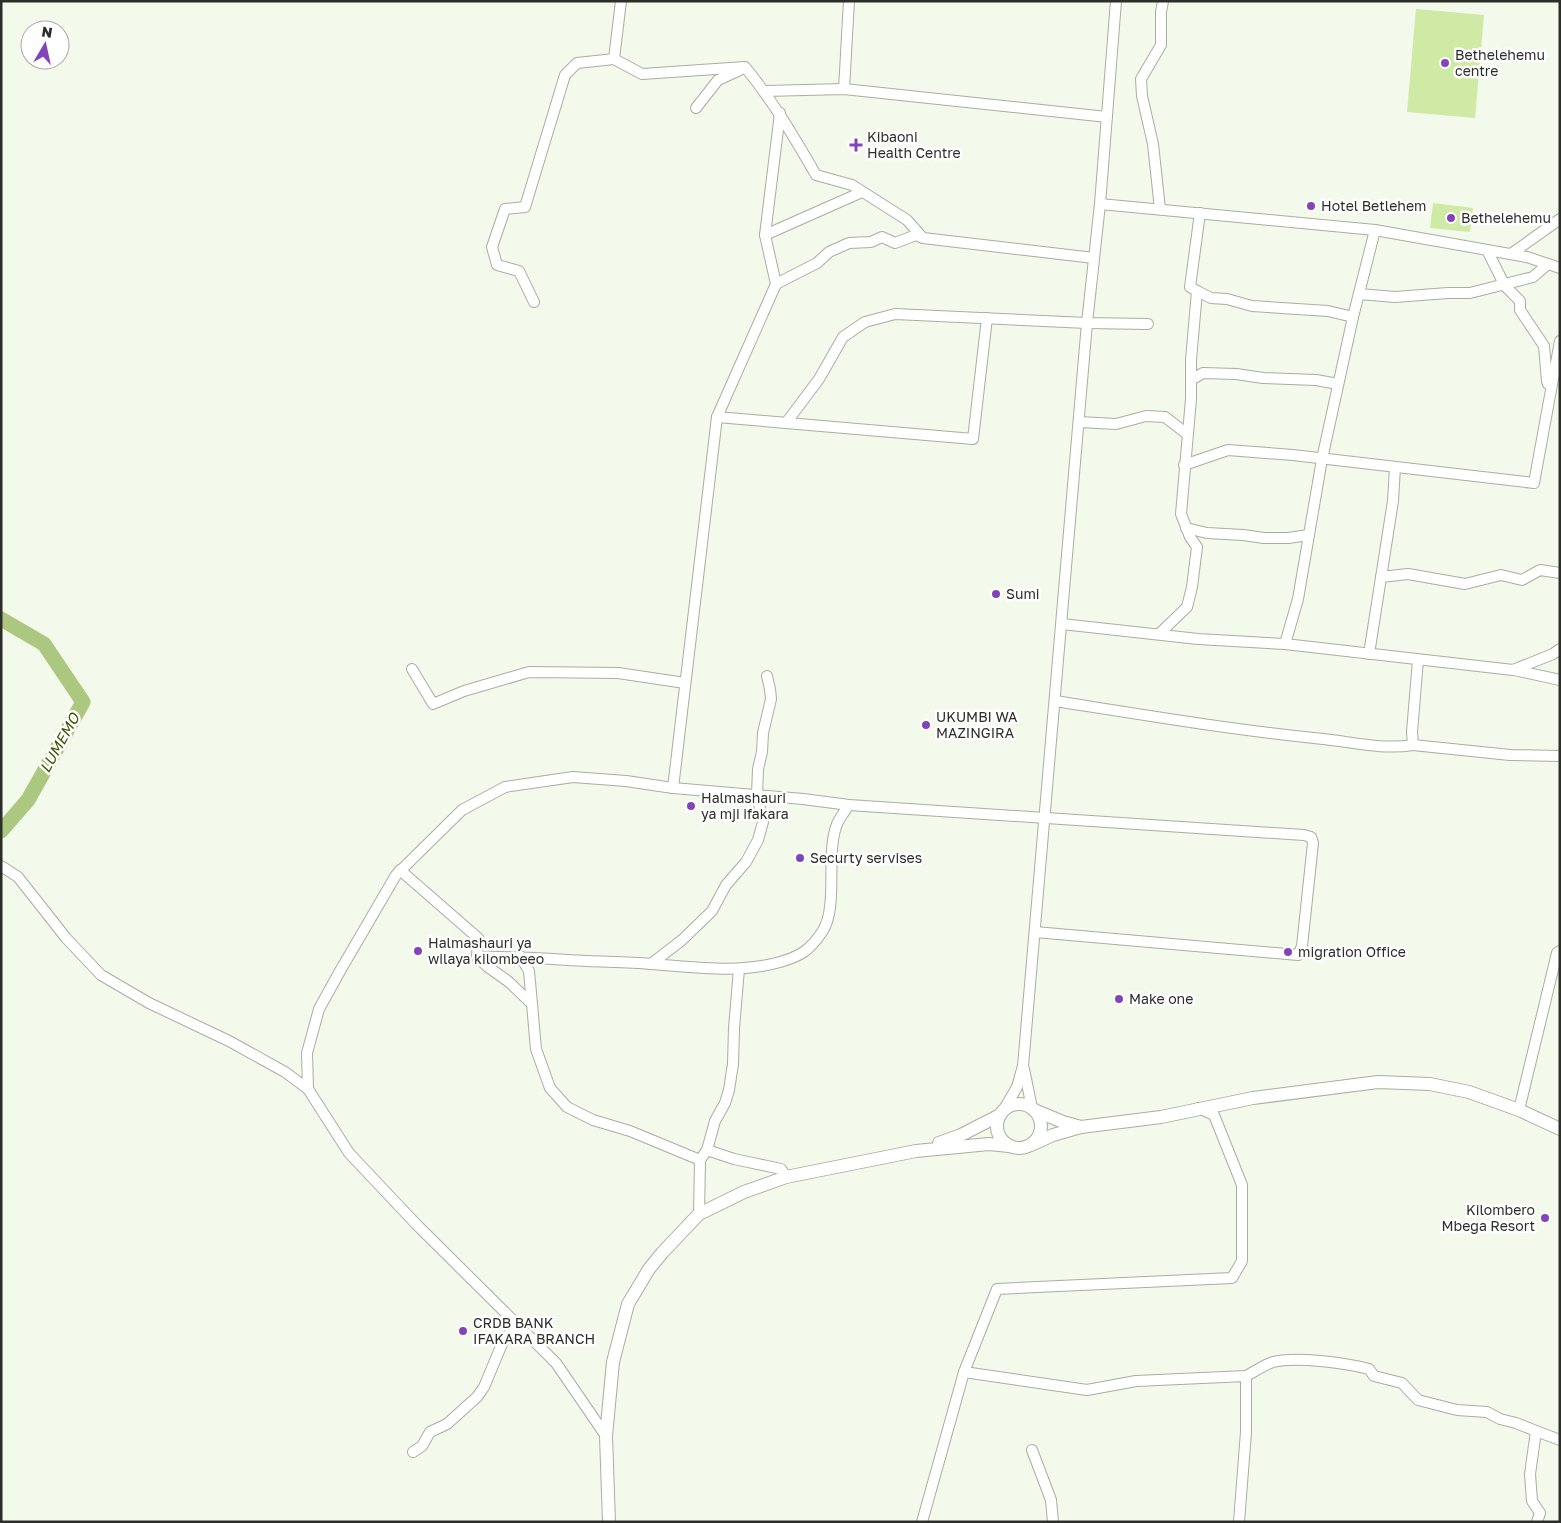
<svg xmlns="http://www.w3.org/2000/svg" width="1561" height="1523" viewBox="0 0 1561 1523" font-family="'Golos Text',sans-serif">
<rect width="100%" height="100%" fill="#f3f9eb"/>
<g fill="#ceeaa5">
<polygon points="1416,9 1484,15 1475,118 1407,112"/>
<polygon points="1433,203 1473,208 1470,232 1430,228"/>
</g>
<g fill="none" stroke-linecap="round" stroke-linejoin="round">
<polyline stroke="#abc780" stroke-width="15" points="1,619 44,644 83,702 28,800 1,831"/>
<g stroke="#a8aea1" stroke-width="12">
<g id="minor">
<polyline points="614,59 621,1"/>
<polyline points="844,89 849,1"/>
<polyline points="765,91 844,89 1107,117"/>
<polyline points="696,108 718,80 740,70"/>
<polyline points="1100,204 1375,230 1527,257 1560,268"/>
<polyline points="1160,209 1153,144 1142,96 1141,79 1161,45 1161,12 1163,1"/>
<polyline points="765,235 862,192"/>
<polyline points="1487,250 1505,286 1520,301 1520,310 1544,346 1547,381 1548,384"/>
<polyline points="1511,254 1560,219"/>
<polyline points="776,284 817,263 829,252 849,243 871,242 882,237 895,243 916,235 923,238"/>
<polyline points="1197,291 1211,298 1227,299 1252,306 1328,311 1353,317"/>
<polyline points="1359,294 1395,297 1448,293 1470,293 1533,277 1548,264"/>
<path d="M534 302 519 271 497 265 492 247 505 209 525 207 565 75 577 63 614 59 642 74 745 67C773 101 794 137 816 175L852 185 907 220 923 238 1094 258"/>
<polyline points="1191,380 1203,373 1236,374 1263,378 1316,380 1338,384"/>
<polyline points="717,417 973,439 987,318"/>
<polyline points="1079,422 1116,424 1146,416 1165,417 1187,434"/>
<polyline points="786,423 819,379 843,337 865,322 895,314 1087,323 1148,324"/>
<polyline points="1184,465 1228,450 1293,455 1534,483 1560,341"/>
<polyline points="1186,528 1207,533 1243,535 1264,538 1288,538 1309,535"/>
<polyline points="1381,577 1408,574 1465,584 1501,575 1522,580 1540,570 1560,573"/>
<polyline points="1062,624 1198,639 1285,644 1513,670 1553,654 1560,649"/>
<polyline points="1159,634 1187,607 1192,587 1197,547 1190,537 1181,514 1191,399 1191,360 1197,291 1190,287 1200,213"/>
<polyline points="1285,644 1298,599 1322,459 1353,317 1375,230"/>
<polyline points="1369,654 1393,501 1395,467"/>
<polyline points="1418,660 1412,732 1413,745 1510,755 1560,756"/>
<polyline points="412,669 433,704 464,691 529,672 618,673 685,683"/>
<polyline points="1514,670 1560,680"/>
<path d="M1055 701C1144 715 1233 730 1323 739 1352 742 1384 750 1413 745"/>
<polyline points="673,788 717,417 776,284 765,235 780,113"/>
<polyline points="1,866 18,877 66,938 101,975 149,1003 229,1041 285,1072 308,1089 349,1153 416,1224 556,1363 606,1436"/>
<polyline points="400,870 478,938 477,957 488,967 509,982 532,1004 536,1049 550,1088 567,1107 593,1120 630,1131 700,1160"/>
<polyline points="520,956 529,971 532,1004"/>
<path d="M477 957C514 956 550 959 587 961 608 962 630 962 651 964 694 967 738 974 780 962 801 956 810 950 822 932 839 907 825 854 837 824 840 817 845 811 849 805"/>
<polyline points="651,964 682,940 712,911 726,885 746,862 758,840 763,822 757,795 758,769 762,752 763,733 771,699 770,689 767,676"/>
<polyline points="1024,1069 1032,1108"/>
<polyline points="308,1089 307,1053 319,1009 340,971 396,875 462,810 505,787 573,777 626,781 673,788 803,799 849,805 1304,835 1311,837 1313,843 1302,946 1298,955 1035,932"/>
<polyline points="1519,1110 1557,953 1560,951"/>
<polyline points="1003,1111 1017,1087 1023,1066 1087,323 1100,204 1116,1"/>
<polyline points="707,1150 734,1159 781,1169 786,1177"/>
<polyline points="699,1214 700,1160 707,1150 715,1121 725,1103 729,1090 733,1064 734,1028 739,969"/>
<polyline points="964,1372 1087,1390 1136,1381 1246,1376 1246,1432 1239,1522"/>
<path d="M1246 1376C1254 1372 1264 1365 1273 1362 1295 1356 1346 1363 1369 1369L1374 1376 1402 1383 1418 1400 1457 1410 1487 1412 1500 1419 1516 1423 1536 1431 1530 1474 1532 1501 1540 1513 1537 1522"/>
<polyline points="1536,1431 1560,1440"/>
<polyline points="1032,1450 1051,1500 1053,1522"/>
<polyline points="413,1452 422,1446 430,1432 447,1424 477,1397 484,1387 502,1344 507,1336 520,1326"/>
<polyline points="922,1522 964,1372 997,1289 1232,1278 1242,1261 1242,1185 1214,1115 1198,1108"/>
</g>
</g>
<g stroke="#a8aea1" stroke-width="14">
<g id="major">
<circle cx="1019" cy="1126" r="22"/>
<polyline points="1034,1110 1063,1122 1081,1127"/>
<polyline points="939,1143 961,1135 1000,1115"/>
<polyline points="1031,1145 1053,1135 1081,1127 1161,1117 1253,1098 1378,1082 1430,1084 1469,1092 1519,1110 1560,1129"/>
<polyline points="609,1522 606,1436 613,1362 628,1304 649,1269 662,1253 699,1214 744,1192 786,1177 916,1151 989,1144 1009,1146"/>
</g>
</g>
<use href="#minor" stroke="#fff" stroke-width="10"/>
<use href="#major" stroke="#fff" stroke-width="12"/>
</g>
<g fill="#8344b9" stroke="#fff" stroke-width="2">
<circle cx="1445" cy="63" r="5"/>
<path d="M853.5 137.5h5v5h5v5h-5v5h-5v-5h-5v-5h5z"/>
<circle cx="1311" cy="206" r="5"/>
<circle cx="1451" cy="218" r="5"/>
<circle cx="996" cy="594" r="5"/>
<circle cx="926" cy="725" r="5"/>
<circle cx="691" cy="806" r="5"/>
<circle cx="800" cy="858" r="5"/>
<circle cx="418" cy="951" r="5"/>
<circle cx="1288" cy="952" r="5"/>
<circle cx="1119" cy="999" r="5"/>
<circle cx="1545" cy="1218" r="5"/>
<circle cx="463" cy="1331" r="5"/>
</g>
<g text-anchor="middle" stroke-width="5" stroke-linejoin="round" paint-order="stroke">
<g font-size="14" fill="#2c2e29" stroke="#fff" text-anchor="start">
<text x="1455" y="60">Bethelehemu<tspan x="1455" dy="16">centre</tspan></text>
<text x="867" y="142">Kibaoni<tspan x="867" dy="16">Health Centre</tspan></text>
<text x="1321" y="211">Hotel Betlehem</text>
<text x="1461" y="223">Bethelehemu</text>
<text x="1006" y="599">Sumi</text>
<text x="936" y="722">UKUMBI WA<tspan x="936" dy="16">MAZINGIRA</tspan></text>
<text x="701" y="803">Halmashauri<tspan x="701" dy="16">ya mji ifakara</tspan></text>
<text x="810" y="863">Securty servises</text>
<text x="428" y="948">Halmashauri ya<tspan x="428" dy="16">wilaya kilombeeo</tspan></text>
<text x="1298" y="957">migration Office</text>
<text x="1129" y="1004">Make one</text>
<text x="1535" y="1215" text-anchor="end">Kilombero<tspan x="1535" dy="16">Mbega Resort</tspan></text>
<text x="473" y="1328">CRDB BANK<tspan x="473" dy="16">IFAKARA BRANCH</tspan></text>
</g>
<g font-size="15" font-style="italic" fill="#3d5503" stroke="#fff">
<text transform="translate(60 743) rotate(-61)" y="5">LUMEMO</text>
</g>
</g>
<rect width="1561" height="1523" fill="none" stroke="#2c2e29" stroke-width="5"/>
<g transform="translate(45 45) rotate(9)"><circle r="24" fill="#ffffff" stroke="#ababa9"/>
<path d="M0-4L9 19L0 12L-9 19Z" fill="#8344b9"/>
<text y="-8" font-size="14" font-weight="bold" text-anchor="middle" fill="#2c2e29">N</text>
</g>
</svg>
